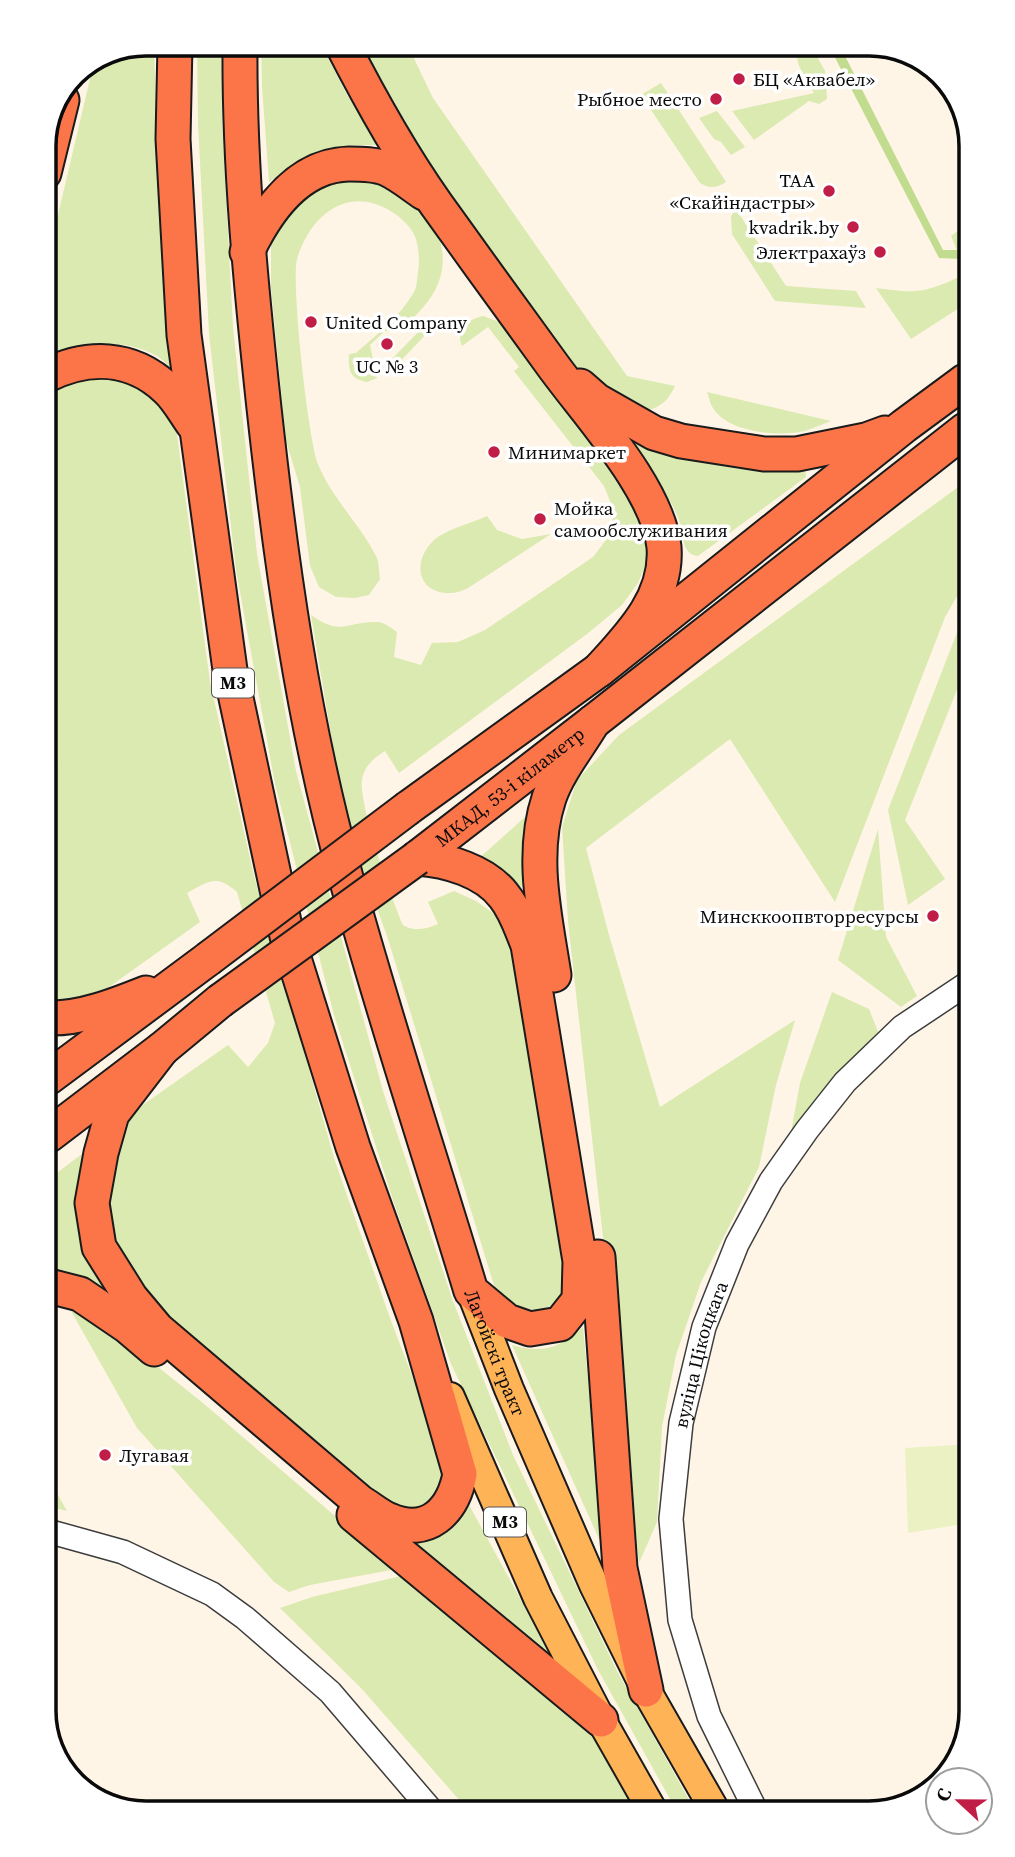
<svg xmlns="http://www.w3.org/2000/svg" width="1015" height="1857" viewBox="0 0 1015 1857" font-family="'Source Serif 4',serif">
<rect width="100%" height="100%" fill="#fff5e7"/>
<g fill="#dbeab0">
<path d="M146 44H154L159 212 172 369C167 364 161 358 155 355 123 337 77 343 45 356V270L93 66Z"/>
<polygon points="197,44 221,44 222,117 233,327 257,554 296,771 383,1091 453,1301 513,1455 617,1671 693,1807 675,1808 597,1668 451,1364 393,1200 334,1015 275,784 236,570 209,334 198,124"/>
<path d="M261 44H321L347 95 379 145C326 144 311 152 269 182L262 86Z"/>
<path d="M353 44H407L433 98 627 376 675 386C668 401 661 407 645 411L574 370 406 139Z"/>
<polygon points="815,53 825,71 827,99 819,104 809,101 754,140 732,111 814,93 799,66 797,58"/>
<path d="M661 83 726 182C716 188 710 189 700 183L641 95Z"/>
<polygon points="717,111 745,147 731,155 721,142 714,139 699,118"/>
<path d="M362 179C372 180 384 181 393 185 432 204 457 252 434 292 425 308 411 320 398 332L385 331 370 345 377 378 367 382C350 379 348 370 349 354L356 353C376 335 400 317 414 292 417 287 417 279 418 272 420 260 419 241 412 231 398 210 367 195 343 204 319 212 304 236 297 259 291 284 308 438 318 464 332 499 361 525 377 558 379 564 379 573 380 579L369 595 355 598 336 597 319 587 310 566 300 487 286 441 271 288V243L279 221 303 197 334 182Z"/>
<polygon points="736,209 786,286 856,291 866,308 775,301 732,234 731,216"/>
<polygon points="964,226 964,267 951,236"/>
<path d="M957 278 964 293V305L911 339 876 288C915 293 921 294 957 278Z"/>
<path d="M483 316 502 323 628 491 646 535 648 559 638 583 622 605 587 634 399 773 385 751C374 758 365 765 362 779 358 803 392 900 403 925 415 932 426 929 438 924L428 902 454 891 476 901 496 915 512 943 542 1088 567 1293C541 1320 524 1311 496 1292L388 939 345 818 311 615C342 637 347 621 377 622 384 622 391 628 397 632L394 657 421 665 432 643 458 642 485 630 593 557 609 536 614 511 604 486 514 371 519 367 488 327 462 346C455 330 468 319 483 316Z"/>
<polygon points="425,325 429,331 394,368 390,368 388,363 392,359"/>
<path d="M101 376C141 381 157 391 176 427L210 682 254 876 335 1161 390 1318 448 1470C444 1479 440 1494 433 1501 415 1522 391 1505 371 1495L170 1327 106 1236 102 1197 127 1121 144 1104 228 1045 248 1067 268 1043 275 1023 237 892C216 874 209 881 187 893L200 922 109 987 73 1000 48 1001 45 398C61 384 81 381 101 376Z"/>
<path d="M707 392 831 421C823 424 814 428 805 431 780 437 728 433 713 408 710 404 709 397 707 392Z"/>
<path d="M637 444 691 460 739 469 805 467 806 477 698 556C680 554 685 534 679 520 670 494 649 473 632 451Z"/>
<polygon points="965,482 966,587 956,598 945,617 835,902 730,739 586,848 609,935 660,1107 795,1020 776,1085 759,1167 701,1282 676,1355 662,1427 657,1522 639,1563 568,921 562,827 577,780 619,735"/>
<path d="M487 516 497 530 522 539 551 534 468 588C463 590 457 593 452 593 418 595 411 563 433 541 444 530 472 523 487 516Z"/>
<polygon points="966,616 966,667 905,820 945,879 908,905 888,810 960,625"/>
<polygon points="525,817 532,822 524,855 524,886 520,887 507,873 477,860"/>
<polygon points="878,829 886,937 917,996 901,1007 838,960"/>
<polygon points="832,992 869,1009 881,1039 789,1143 800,1083"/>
<polygon points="87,1150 110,1288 104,1294 49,1270 49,1179"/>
<polygon points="49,1291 72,1298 203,1403 397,1569 310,1585 289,1592 274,1582 137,1428 66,1302 50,1304"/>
<path d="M583 1327 604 1550 512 1345C540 1354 562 1348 583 1327Z"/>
<polygon points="50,1481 67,1511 51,1507"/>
<path d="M468 1503 551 1655 403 1541C438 1540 454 1536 468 1503Z"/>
<polygon points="405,1575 561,1700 592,1735 634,1808 468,1810 361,1688 280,1608 312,1597"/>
</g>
<polygon fill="#c2dc8f" points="828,44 839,44 943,250 957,250 961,259 939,258"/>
<polygon fill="#ebf1c2" points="970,1444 970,1523 908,1533 905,1448"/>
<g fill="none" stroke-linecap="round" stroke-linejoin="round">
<g stroke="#3d3d3d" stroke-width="26">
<g id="minor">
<polyline points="51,1532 123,1552 212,1594 245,1618 330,1692 431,1810"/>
<path id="s1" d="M754 1807 709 1716 680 1620 671 1519 681 1423 704 1327 737 1244 771 1181 807 1130 845 1082 902 1027 968 983"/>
</g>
</g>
<g stroke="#1b1b1b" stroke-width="32">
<g id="major">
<path id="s2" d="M471 1291 509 1389 594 1585 646 1690 713 1807"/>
<polyline points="450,1397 538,1598 601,1720 651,1808"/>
</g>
</g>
<g stroke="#1b1b1b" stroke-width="37">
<g id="highway">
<path d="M240 44C239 166 251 287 264 408 281 564 303 722 345 874 383 1014 429 1152 471 1291L507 1321 530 1329 560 1324 579 1300 580 1261 528 945C521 928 516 911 504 896 485 871 447 860 417 858"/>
<path d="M342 44C370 99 400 153 436 204 474 257 513 311 551 363 586 412 658 488 664 547 668 598 630 636 599 670"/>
<polyline points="44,173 62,100"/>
<path d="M247 252C267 210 298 165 349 164 362 164 376 164 387 169 400 175 412 185 424 193"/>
<path d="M45 376C87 355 131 355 167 389 177 398 185 413 193 424"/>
<polyline points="580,386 596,400 654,433 681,441 764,454 797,454 866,440 885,433"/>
<polyline points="408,808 599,670 904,426 965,381"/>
<path id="s3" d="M417 858 593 722 965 430"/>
<path d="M554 975C545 917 530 855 549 798 558 771 579 746 593 722"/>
<path d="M48 1018C81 1019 116 1005 146 993"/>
<path d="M162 1049 112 1114 101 1153 92 1203 99 1247 131 1298 157 1329 360 1502C370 1508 379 1516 389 1520 428 1537 453 1511 460 1474L416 1321 353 1147 287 936 230 670 184 335 173 139 175 44"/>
<polyline points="48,1078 208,959"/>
<polyline points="49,1135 162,1049 220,1001"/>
<polyline points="598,1257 620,1568 646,1690"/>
<polyline points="49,1286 80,1294 127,1326 154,1349"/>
<polyline points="354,1515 601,1720"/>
</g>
</g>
<use href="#minor" stroke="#fff" stroke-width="23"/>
<use href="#major" stroke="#ffb357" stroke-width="28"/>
<use href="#highway" stroke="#fc7549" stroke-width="33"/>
<g stroke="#1b1b1b" stroke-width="37" stroke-linecap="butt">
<g id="highway-bridge">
<polyline points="208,959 408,808"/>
<polyline points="220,1001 417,858"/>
</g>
</g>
<use href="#highway-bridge" stroke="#fc7549" stroke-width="33"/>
</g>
<g fill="#c01d47" stroke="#fff" stroke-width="2.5">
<circle cx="739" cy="79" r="7"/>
<circle cx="716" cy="99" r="7"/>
<circle cx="829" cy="191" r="7"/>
<circle cx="853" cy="227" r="7"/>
<circle cx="880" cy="252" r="7"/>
<circle cx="311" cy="322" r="7"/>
<circle cx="387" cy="344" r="7"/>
<circle cx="494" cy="452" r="7"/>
<circle cx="540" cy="519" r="7"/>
<circle cx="933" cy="916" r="7"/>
<circle cx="105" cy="1455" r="7"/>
</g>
<g text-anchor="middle" stroke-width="7" stroke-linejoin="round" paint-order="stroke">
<g fill="#fff" stroke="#545454" stroke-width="2">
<rect x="212" y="668.5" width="42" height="29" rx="5"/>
<rect x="484" y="1507.5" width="42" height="29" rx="5"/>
</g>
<g font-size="18" font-weight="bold" fill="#0a0a0a">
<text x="233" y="689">М3</text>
<text x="505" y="1528">М3</text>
</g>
<g font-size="19" fill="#0a0a0a" stroke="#fff" text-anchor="start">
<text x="753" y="86">БЦ «Аквабел»</text>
<text x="702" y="106" text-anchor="end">Рыбное место</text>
<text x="815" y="187" text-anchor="end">ТАА<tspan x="815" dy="22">«Скайіндастры»</tspan></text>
<text x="839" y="234" text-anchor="end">kvadrik.by</text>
<text x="866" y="259" text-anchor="end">Электрахаўз</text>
<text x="325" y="329">United Company</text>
<text x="387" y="373" text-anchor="middle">UC № 3</text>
<text x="508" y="459">Минимаркет</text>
<text x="554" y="515">Мойка<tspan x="554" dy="22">самообслуживания</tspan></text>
<text x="919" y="923" text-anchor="end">Минсккоопвторресурсы</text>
<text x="119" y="1462">Лугавая</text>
</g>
<g font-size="19" fill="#0a0a0a" stroke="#fff">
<text dy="7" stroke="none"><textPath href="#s3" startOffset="117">МКАД, 53-і кіламетр</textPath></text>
<text dy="7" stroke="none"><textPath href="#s2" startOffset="66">Лагойскі тракт</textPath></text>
<text dy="7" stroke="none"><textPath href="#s1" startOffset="471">вуліца Цікоцкага</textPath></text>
</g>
</g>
<path d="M0 0H1015V1857H0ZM146 56H869A90 90 0 0 1 959 146V1711A90 90 0 0 1 869 1801H146A90 90 0 0 1 56 1711V146A90 90 0 0 1 146 56Z" fill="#fff" fill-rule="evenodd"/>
<path fill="none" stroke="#0a0a0a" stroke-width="3.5" d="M146 56H869A90 90 0 0 1 959 146V1711A90 90 0 0 1 869 1801H146A90 90 0 0 1 56 1711V146A90 90 0 0 1 146 56Z"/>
<g transform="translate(959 1801) rotate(292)"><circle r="33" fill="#ffffff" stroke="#9d9d9d" stroke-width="2"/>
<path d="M0-5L12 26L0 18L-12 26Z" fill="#c01d47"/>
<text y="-10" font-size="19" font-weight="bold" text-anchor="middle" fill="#0a0a0a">С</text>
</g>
</svg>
